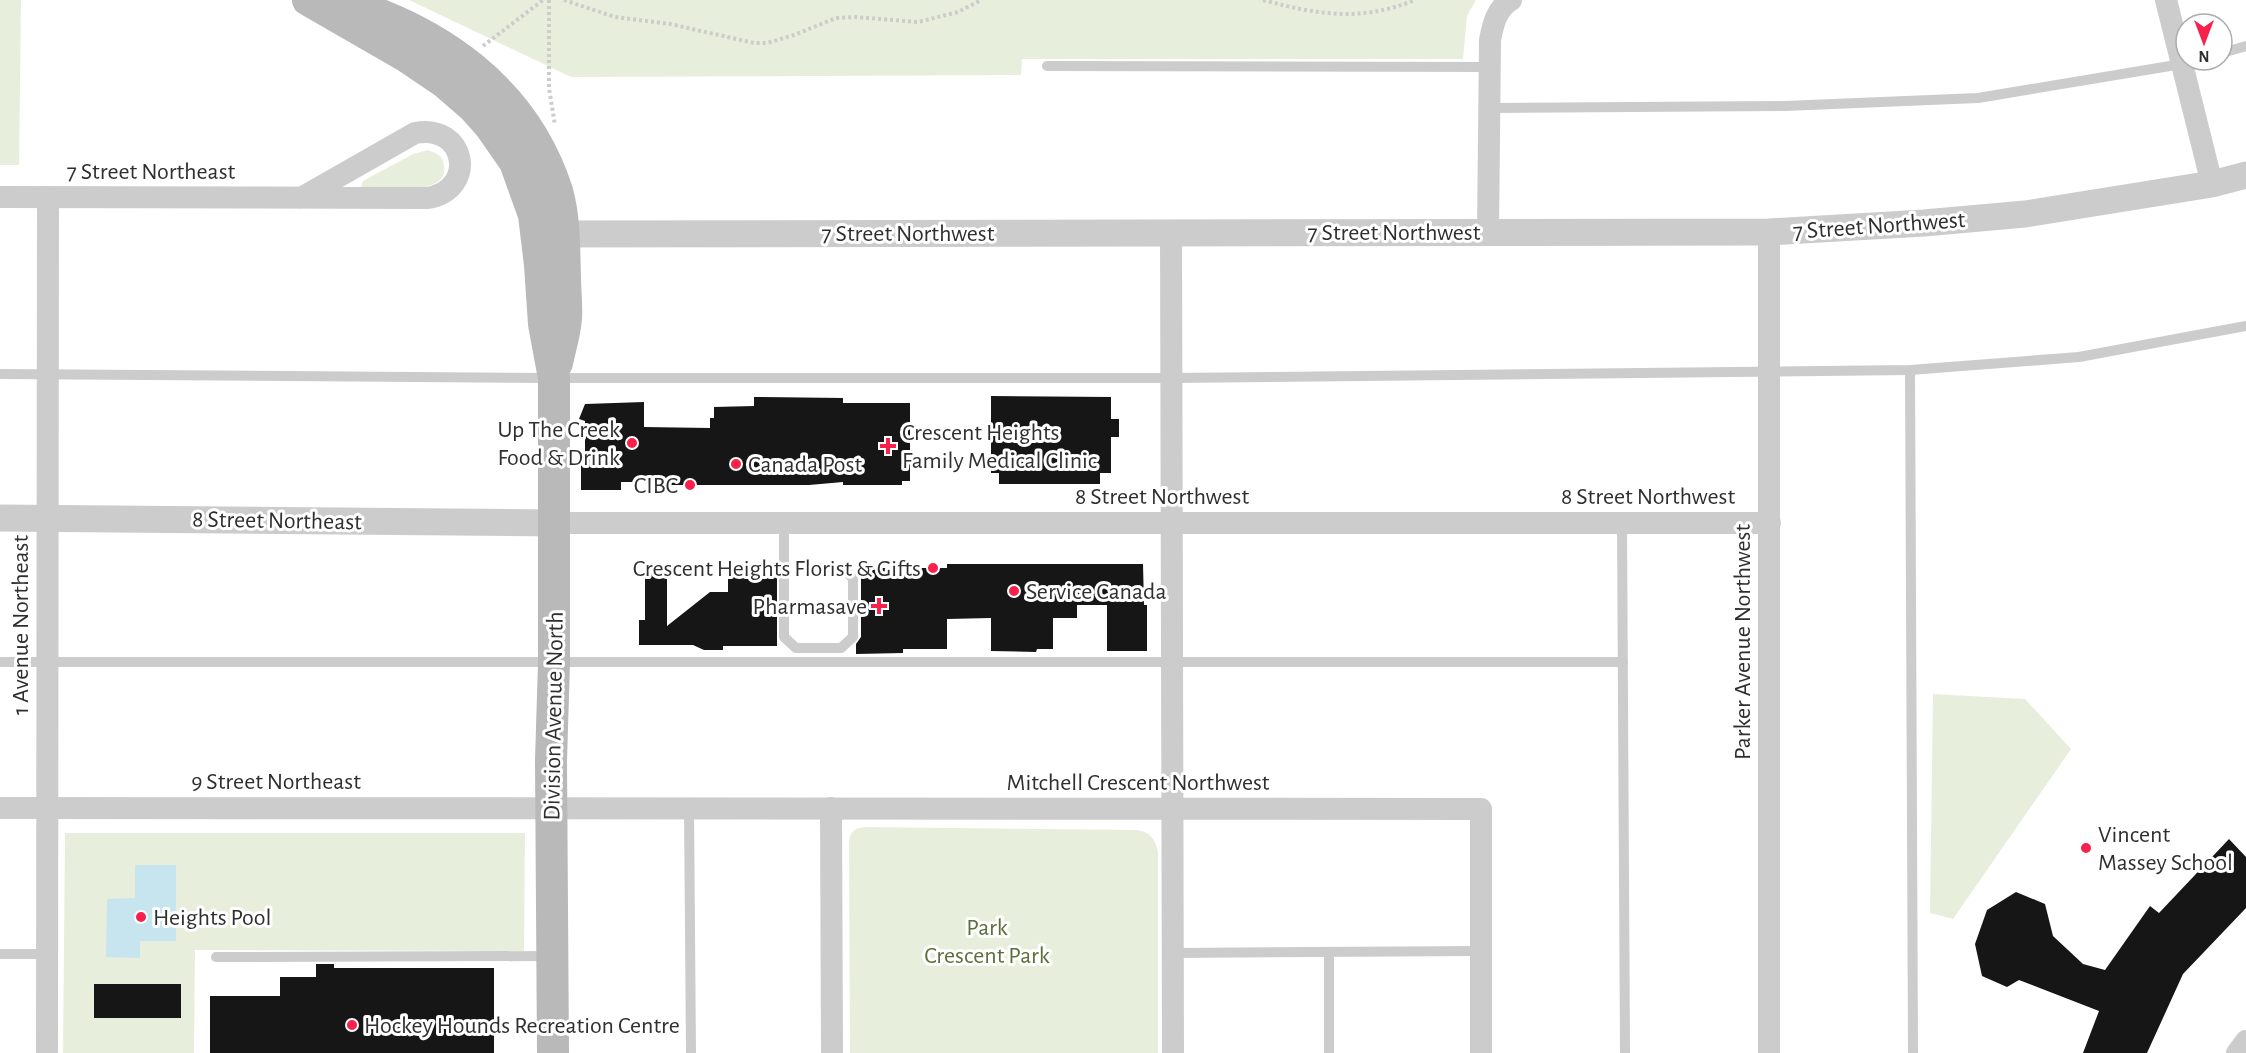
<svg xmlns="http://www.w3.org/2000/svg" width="2246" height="1053" viewBox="0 0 2246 1053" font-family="'Alegreya Sans',sans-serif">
<rect width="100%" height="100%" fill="#fff"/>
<g fill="#e8eedc">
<polygon points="0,0 21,0 19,165 0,165"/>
<polygon points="409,0 1476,0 1467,16 1463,59 1022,59 1021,75 571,77"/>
<path d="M428 150C436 153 443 156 444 165 450 197 384 189 365 189L361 186 363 181 413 154Z"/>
<polygon points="1933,694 2025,699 2071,749 1953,919 1930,913"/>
<path d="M866 827 1135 830C1150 831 1155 839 1158 852V1053H850L849 842C850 831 855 828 866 827Z"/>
<polygon points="65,833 525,833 524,951 195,950 194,1053 63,1053"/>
</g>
<polygon fill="#c6e5ef" points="135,865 176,865 176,941 140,941 140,958 106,957 107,899 135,898"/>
<g fill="#161616">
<polygon points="991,396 1111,397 1111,419 1119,419 1119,437 1111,437 1111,473 1100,473 1100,484 999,484 999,473 991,473"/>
<polygon points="754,397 843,398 843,403 910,403 910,481 902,481 902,485 843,485 843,482 809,485 667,485 667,482 621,482 621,490 581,490 581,459 585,460 585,421 579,419 585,404 644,402 644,427 710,428 710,418 714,418 714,407 754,406"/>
<polygon points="645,564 667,564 667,626 710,592 728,592 728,569 777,569 777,646 723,646 723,650 704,650 693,645 639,645 639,620 645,620"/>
<polygon points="947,564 1143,564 1144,605 1147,605 1147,651 1107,651 1107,605 1077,605 1077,618 1053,618 1053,649 1037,649 1036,652 991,651 991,618 947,619 947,649 903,649 903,653 856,654 856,644 861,637 861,579 856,568 947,568"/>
<polygon points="2229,839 2246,857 2246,908 2183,974 2147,1053 2083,1053 2099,1011 2019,980 2007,987 1982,976 1975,944 1987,910 2016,892 2045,904 2053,936 2083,964 2105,970 2150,906 2159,913"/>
<polygon points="316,964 334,964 334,968 494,968 494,1053 210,1053 210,996 280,996 280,977 316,977"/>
<rect x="94" y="984" width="87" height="34"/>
</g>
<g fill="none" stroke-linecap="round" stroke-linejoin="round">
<g stroke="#ccc" stroke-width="4" stroke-dasharray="3 3" stroke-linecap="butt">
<polyline points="549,0 549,88 555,125"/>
<polyline points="564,0 615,17 670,24 754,43 767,43 794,35 836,18 855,17 918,22 958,12 981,0"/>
<path d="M1263 0C1319 15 1360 22 1415 0"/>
<polyline points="483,46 543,0"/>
</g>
<g stroke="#ccc" stroke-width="10">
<polyline points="2222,53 2246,46"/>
<polyline points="1047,66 1489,67"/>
<polyline points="1489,108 1785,106 1978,98 2182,64 2197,60"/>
<polyline points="1910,370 1913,1053"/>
<polyline points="0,374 554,378 1172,378 1910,370 2079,357 2246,326"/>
<polyline points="784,523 784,637 796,648 841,648 853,637 853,579 844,568 818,568"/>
<polyline points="1622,523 1625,1053"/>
<polyline points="0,662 1623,662"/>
<polyline points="689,808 691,1053"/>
<polyline points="1174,953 1481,951"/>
<polyline points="1329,953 1329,1053"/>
<polyline points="0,954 47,954"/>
<polyline points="216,957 550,956"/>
</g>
<g stroke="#ccc" stroke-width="22">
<polyline points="2166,0 2212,184"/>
<path d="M0 197 428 198C478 189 466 123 415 133L301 198"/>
<polyline points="1171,232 1173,1053"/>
<path d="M1488 232 1490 40C1493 25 1496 9 1511 0"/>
<polyline points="554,523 1770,523"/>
<polyline points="0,808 1481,809 1481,1053"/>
<polyline points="831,808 832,1053"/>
<polyline points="47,1053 48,197"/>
<polyline points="1769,1053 1769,232"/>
<polyline points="2237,1053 2246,1041"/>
</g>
<g stroke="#ccc" stroke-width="27">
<polyline points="544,234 1769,232 1924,223 2025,214 2212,184 2246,175"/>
<polyline points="0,518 554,523"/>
</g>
<g stroke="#b9b9b9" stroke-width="32">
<polyline points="308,0 407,57 444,82 474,108 490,126 515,162 534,215 540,265 544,324 554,378 554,663 551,760 553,1053"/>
<path d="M337 0C437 29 524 88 557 191 565 219 564 249 565 277 565 291 567 305 566 318 565 333 560 348 557 363"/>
</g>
</g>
<g fill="#f7214c" stroke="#fff" stroke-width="2">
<circle cx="632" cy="443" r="6"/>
<path d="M885 437h6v6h6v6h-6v6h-6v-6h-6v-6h6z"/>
<circle cx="736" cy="464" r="6"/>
<circle cx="690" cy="485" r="6"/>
<circle cx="933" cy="568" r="6"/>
<circle cx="1014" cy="591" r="6"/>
<path d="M876 597h6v6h6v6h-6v6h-6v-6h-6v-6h6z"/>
<circle cx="2086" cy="848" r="6"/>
<circle cx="141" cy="917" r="6"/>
<circle cx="352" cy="1025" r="6"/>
</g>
<g text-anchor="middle" stroke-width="6" stroke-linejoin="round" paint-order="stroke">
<g font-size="24" fill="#2f2f2f" stroke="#fff">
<text x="151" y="179">7 Street Northeast</text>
<text transform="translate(1879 225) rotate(-4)" y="8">7 Street Northwest</text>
<text x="1394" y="240">7 Street Northwest</text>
<text x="908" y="241">7 Street Northwest</text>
<text x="1162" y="504">8 Street Northwest</text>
<text x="1648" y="504">8 Street Northwest</text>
<text transform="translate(277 520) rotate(1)" y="8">8 Street Northeast</text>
<text transform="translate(20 625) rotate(-90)" y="8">1 Avenue Northeast</text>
<text transform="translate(1742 642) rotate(-90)" y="8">Parker Avenue Northwest</text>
<text transform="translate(553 716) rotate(-89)" y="8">Division Avenue North</text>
<text x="276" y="789">9 Street Northeast</text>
<text x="1138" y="790">Mitchell Crescent Northwest</text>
</g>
<g font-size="24" fill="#2f2f2f" stroke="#fff" text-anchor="start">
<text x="620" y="437" text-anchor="end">Up The Creek<tspan x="620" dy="28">Food &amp; Drink</tspan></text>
<text x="902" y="440">Crescent Heights<tspan x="902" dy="28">Family Medical Clinic</tspan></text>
<text x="748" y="472">Canada Post</text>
<text x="678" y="493" text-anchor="end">CIBC</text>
<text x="921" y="576" text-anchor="end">Crescent Heights Florist &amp; Gifts</text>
<text x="1026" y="599">Service Canada</text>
<text x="867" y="614" text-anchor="end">Pharmasave</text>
<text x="2098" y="842">Vincent<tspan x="2098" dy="28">Massey School</tspan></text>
<text x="153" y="925">Heights Pool</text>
<text x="364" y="1033">Hockey Hounds Recreation Centre</text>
</g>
<g font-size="24" fill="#597038" stroke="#fff">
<text x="987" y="935">Park<tspan x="987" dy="28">Crescent Park</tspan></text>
</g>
</g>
<g transform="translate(2204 42) rotate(180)"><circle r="28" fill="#ffffff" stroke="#acacac" stroke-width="1.5"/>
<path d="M0-4.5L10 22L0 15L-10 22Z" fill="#f7214c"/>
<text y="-9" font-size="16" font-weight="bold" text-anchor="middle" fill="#2f2f2f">N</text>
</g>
</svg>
